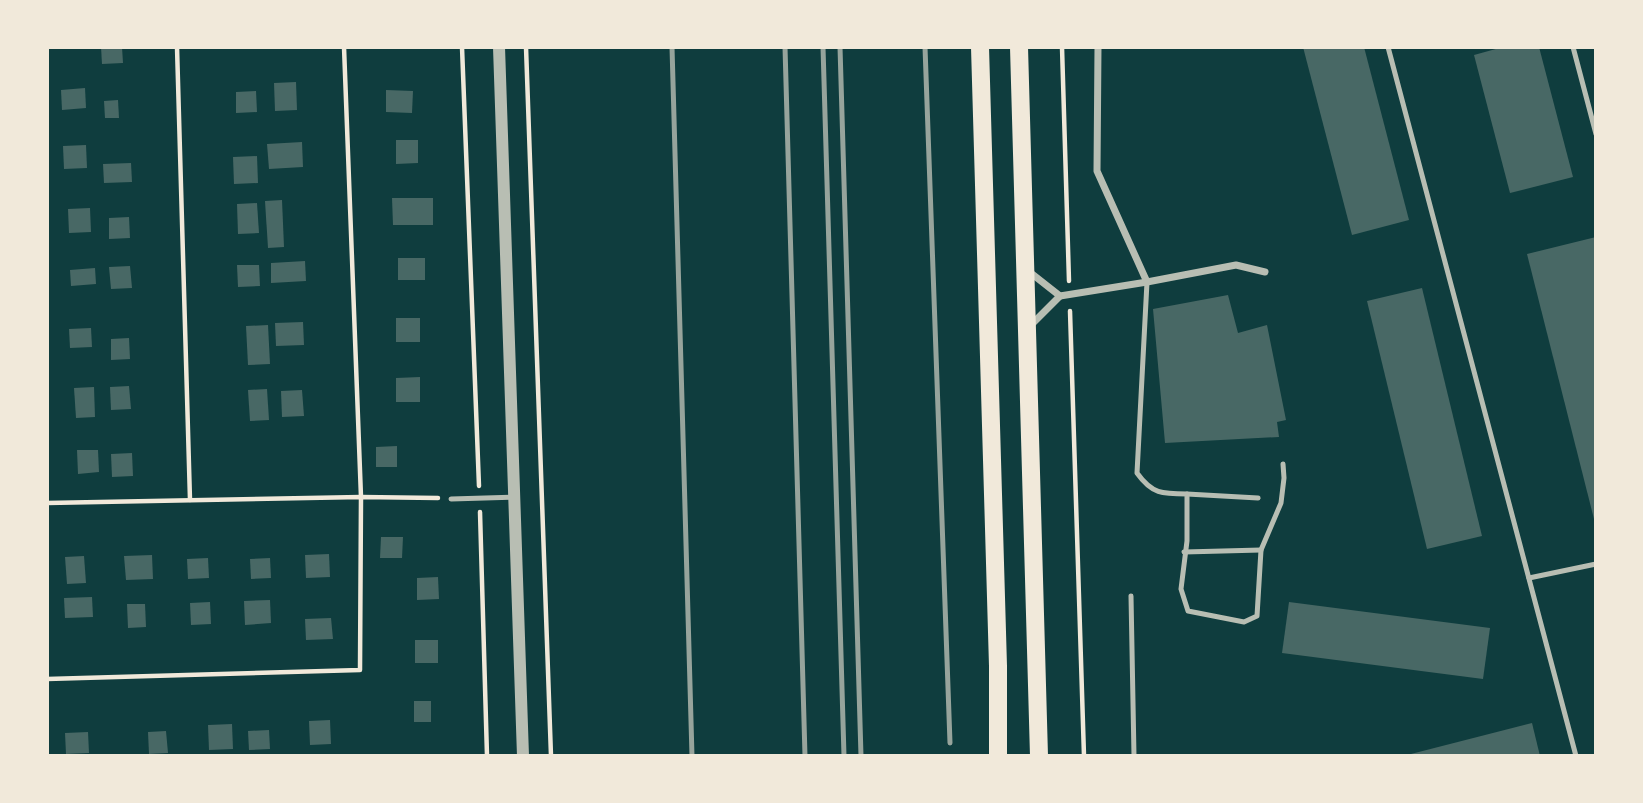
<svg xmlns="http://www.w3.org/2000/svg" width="1643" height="803" viewBox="0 0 1643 803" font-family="'IBM Plex Sans',sans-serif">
<rect width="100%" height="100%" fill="#0f3d3e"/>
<g fill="#486865">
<polygon points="101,47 122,47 123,63 102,64"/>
<polygon points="1303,47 1364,47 1409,220 1352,235"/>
<polygon points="1503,47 1539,47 1573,177 1510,193 1474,55"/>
<polygon points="296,82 297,110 275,111 274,83"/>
<polygon points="85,88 86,108 62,110 61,90"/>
<polygon points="386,90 413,91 412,113 386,112"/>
<polygon points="256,91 257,112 236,113 236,92"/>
<polygon points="118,100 119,118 105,118 104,101"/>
<polygon points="396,140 418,140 418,163 396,164"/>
<polygon points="302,142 303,167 269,169 267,144"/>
<polygon points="86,145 87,168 64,169 63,146"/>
<polygon points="257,156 258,183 234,184 233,157"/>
<polygon points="131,163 132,182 104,183 103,164"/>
<polygon points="392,198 433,198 433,225 393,225"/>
<polygon points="282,200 284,247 268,248 265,201"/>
<polygon points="257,203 259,233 238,234 237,204"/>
<polygon points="90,208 91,232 69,233 68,209"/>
<polygon points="129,217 130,238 109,239 109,218"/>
<polygon points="1596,237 1596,523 1595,523 1527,254"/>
<rect x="398" y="258" width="27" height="22"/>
<polygon points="305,261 306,281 271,283 271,263"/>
<polygon points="237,265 259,265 260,286 238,287"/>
<polygon points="130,266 132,288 111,289 109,267"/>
<polygon points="95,268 96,284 71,286 70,270"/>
<polygon points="1422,288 1482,536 1427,549 1367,301"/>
<polygon points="1228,295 1238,333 1267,325 1286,420 1277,422 1279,437 1165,443 1153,309"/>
<rect x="396" y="318" width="24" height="24"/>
<polygon points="303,322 304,345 276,346 275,323"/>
<polygon points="268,325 270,364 248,365 246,326"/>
<polygon points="91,328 92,347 70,348 69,329"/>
<polygon points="129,338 130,359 111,360 111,339"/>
<polygon points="420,377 420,402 396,402 396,378"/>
<polygon points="129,386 131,409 111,410 110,387"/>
<polygon points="94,387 95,417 76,418 74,388"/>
<polygon points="267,389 269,420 250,421 248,390"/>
<polygon points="302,390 304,416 282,417 281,391"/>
<polygon points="397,446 397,467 376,467 376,447"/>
<polygon points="77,450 98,450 99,472 78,474"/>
<polygon points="132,453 133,476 112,477 111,454"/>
<polygon points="381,537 403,537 402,558 380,558"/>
<polygon points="329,554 330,577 306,578 305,555"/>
<polygon points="152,555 153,579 126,580 124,556"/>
<polygon points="84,556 86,583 67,584 65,557"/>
<polygon points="208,558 209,578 188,579 187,559"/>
<polygon points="270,558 271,578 251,579 250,559"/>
<polygon points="438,577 439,599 417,600 417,578"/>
<polygon points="92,597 93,617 65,618 64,598"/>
<polygon points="270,600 271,623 245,625 244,601"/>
<polygon points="210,602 211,624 191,625 190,603"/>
<polygon points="1289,602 1490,628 1483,679 1282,653"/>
<polygon points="127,604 145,604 146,627 128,628"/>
<polygon points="331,618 333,639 306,640 305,619"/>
<rect x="415" y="640" width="23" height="23"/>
<rect x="414" y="701" width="17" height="21"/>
<polygon points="330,720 331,744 310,745 309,721"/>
<polygon points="1532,723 1540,756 1408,756 1407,755"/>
<polygon points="232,724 233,749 209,750 208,725"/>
<polygon points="269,730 270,749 249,750 248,731"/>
<polygon points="166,731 168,753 149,754 148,732"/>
<polygon points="88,732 89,753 66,754 65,733"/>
</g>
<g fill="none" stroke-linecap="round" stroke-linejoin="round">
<g stroke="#f1e9da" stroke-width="4.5">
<polyline points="177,47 190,500"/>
<polyline points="462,47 479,486"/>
<polyline points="526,47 551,756"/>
<polyline points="1062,47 1069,281"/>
<polyline points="1070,311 1084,756"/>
<polyline points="47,503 361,497 438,498"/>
<polyline points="480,512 487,756"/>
<polyline points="47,679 360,670 361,497 344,47"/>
</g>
<g stroke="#b8beb3" stroke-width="5">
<polyline points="1388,47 1576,756"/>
<polyline points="1573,47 1596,134"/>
<path d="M1147 282 1137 473C1152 494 1162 494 1187 494V541L1181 589 1188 611 1244 622 1257 616 1261 550 1281 503 1284 478 1283 464"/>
<polyline points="1187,494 1258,498"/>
<polyline points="451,499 514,497"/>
<polyline points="1184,552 1261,550"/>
<polyline points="1529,578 1596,564"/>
<polyline points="1131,596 1134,756"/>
</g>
<g stroke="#b8beb3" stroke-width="7">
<polyline points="1098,47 1097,171 1147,282"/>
<polyline points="1027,270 1060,296"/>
<polyline points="1030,326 1060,296 1147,282 1236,265 1265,272"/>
</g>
<polyline stroke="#b8beb3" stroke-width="12" points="499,47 523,756"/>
<g stroke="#f1e9da" stroke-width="18">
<polyline points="980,47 998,666 998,756"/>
<polyline points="1019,47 1039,756"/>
</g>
<g stroke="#97a49c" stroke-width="5">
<polyline points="672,47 692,756"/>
<polyline points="785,47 805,756"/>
<polyline points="823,47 844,756"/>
<polyline points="840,47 861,756"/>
<polyline points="925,47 950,743"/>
</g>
</g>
<rect width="1643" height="803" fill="none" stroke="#f1e9da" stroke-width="98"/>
</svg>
